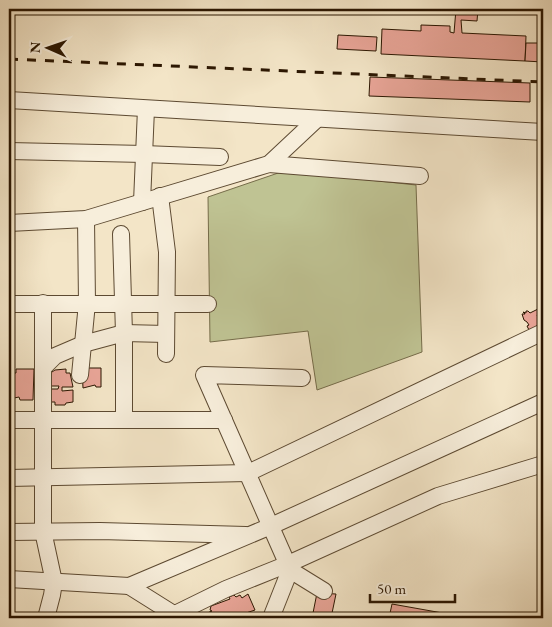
<svg xmlns="http://www.w3.org/2000/svg" width="552" height="627" viewBox="0 0 552 627" font-family="'EB Garamond',serif">
<rect width="100%" height="100%" fill="#f3e5c7"/>
<filter id="stains"><feTurbulence type="fractalNoise" baseFrequency=".004" numOctaves="4"/><feColorMatrix values="0 0 0 0 .2 0 0 0 0 .09 0 0 0 0 .02 0 0 0 .5 -.17"/></filter>
<radialGradient id="worn" r=".72"><stop offset=".6" stop-color="#630" stop-opacity="0"/><stop offset="1" stop-color="#630" stop-opacity=".3"/></radialGradient>
<polygon fill="#bfc393" stroke="#756c4a" points="284,171 416,185 422,352 317,390 308,331 210,342 208,197"/>
<g fill="#e9a598" stroke="#2b1601">
<polygon points="456,9 478,9 477,21 461,20 462,33 526,36 525,61 381,54 382,29 421,31 421,25 450,26 450,32 454,33"/>
<polygon points="338,35 377,37 376,51 337,49"/>
<polygon points="526,43 543,43 543,62 525,61"/>
<polygon points="370,77 530,83 530,102 369,96"/>
<polygon points="538,309 540,313 537,315 540,320 542,319 543,329 531,334 527,326 529,325 527,322 524,320 522,314 525,314 523,312 526,313 526,311 528,311 530,313"/>
<polygon points="82,368 101,368 101,387 96,387 95,385 83,388"/>
<polygon points="16,369 34,369 33,400 20,400 19,397 9,399 9,370 12,370 13,373 16,373"/>
<polygon points="66,369 66,373 70,373 73,387 62,387 62,391 73,390 73,402 66,403 65,405 55,405 55,402 50,402 47,389 58,389 59,386 47,386 51,370 52,372 55,370"/>
<polygon points="317,593 336,594 331,618 312,618"/>
<polygon points="248,594 255,610 231,618 201,618 200,616 212,611 210,610 211,606 230,599 229,597 234,595 236,597 240,595 242,598"/>
<polygon points="392,604 465,617 465,618 389,618"/>
</g>
<g fill="none" stroke-linecap="round" stroke-linejoin="round">
<g stroke="#5d4a32" stroke-width="18">
<g id="minor">
<polyline points="9,100 543,132"/>
<polyline points="9,151 144,154 220,157"/>
<polyline points="269,164 420,176"/>
<polyline points="160,196 167,252 166,354"/>
<polyline points="142,202 146,109"/>
<polyline points="9,223 86,219 269,164 317,119"/>
<polyline points="121,234 124,333 124,419"/>
<polyline points="43,303 43,531 54,582 52,595 46,618"/>
<polyline points="9,304 208,304"/>
<polyline points="43,368 55,356 83,344 124,333 166,334"/>
<polyline points="80,375 87,303 86,219"/>
<polyline points="302,378 204,375 290,570 324,591"/>
<polyline points="9,420 224,420"/>
<polyline points="9,478 248,473 543,332"/>
<polyline points="9,532 100,531 246,535"/>
<polyline points="9,579 129,586 271,526 543,402"/>
<polyline points="129,586 172,613 176,618"/>
<polyline points="173,615 226,589 288,564 438,496 543,464"/>
<polyline points="271,618 290,570"/>
</g>
</g>
<use href="#minor" stroke="#f7eedb" stroke-width="16"/>
<polyline stroke="#2b1601" stroke-width="3" stroke-dasharray="9 9" stroke-linecap="butt" points="9,59 543,82"/>
</g>
<rect width="552" height="627" fill="none" stroke="#f3e5c7" stroke-width="30"/>
<rect x="10" y="10" width="532" height="607" fill="none" stroke="#2b1601" stroke-width="2.5"/>
<rect x="15" y="15" width="522" height="597" fill="none" stroke="#2b1601"/>
<g transform="translate(48 48) rotate(272)" stroke="#f7eedb" stroke-width="4" paint-order="stroke">
<path d="M0-4L9 19L0 12L-9 19Z" fill="#2b1601"/>
<text y="-8" font-size="14" font-weight="bold" text-anchor="middle" fill="#2b1601">N</text>
</g>
<path d="M370 594v8h85v-8" fill="none" stroke="#2b1601" stroke-width="2.5"/>
<text x="377" y="594" font-size="15" fill="#2b1601" stroke="#f7eedb" stroke-width="4" paint-order="stroke">50 m</text>
<rect width="100%" height="100%" filter="url(#stains)"/>
<rect width="100%" height="100%" fill="url(#worn)"/>
</svg>
